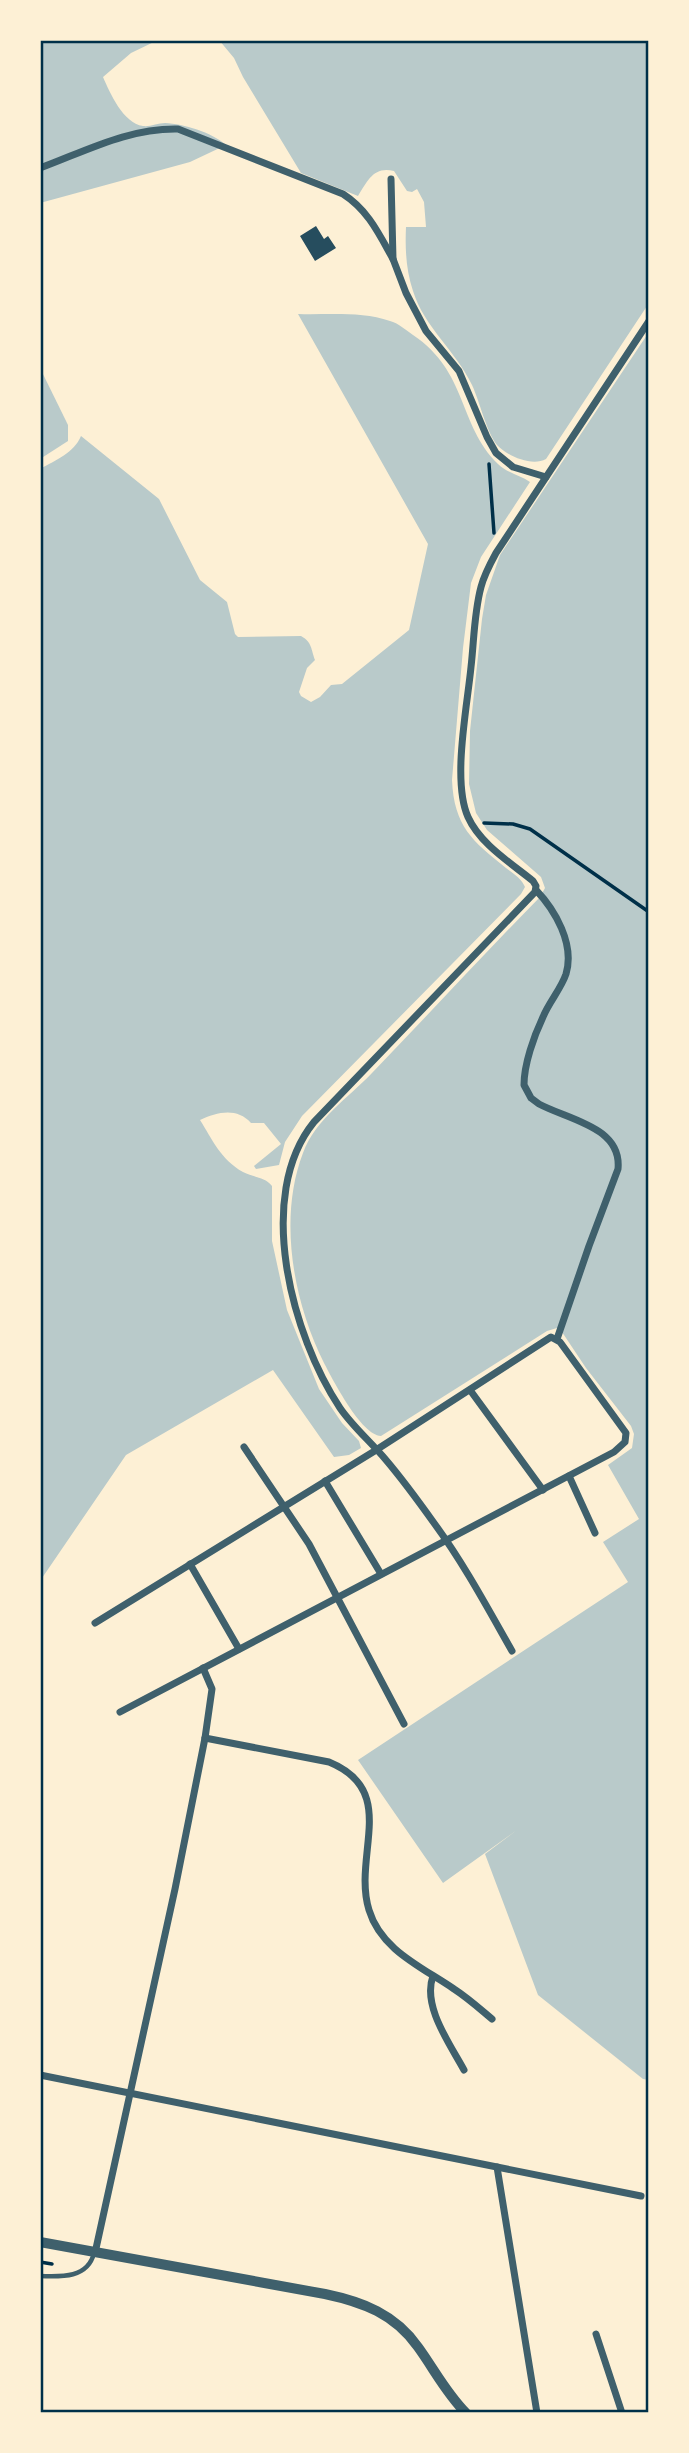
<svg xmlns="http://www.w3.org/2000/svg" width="689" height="2453" viewBox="0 0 689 2453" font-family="Commissioner,sans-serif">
<rect width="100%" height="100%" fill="#fdf0d5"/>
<g fill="#b9caca">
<path d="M40 40H158L131 53 103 77C110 93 123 123 143 126 150 127 158 123 165 123 184 124 211 132 226 145L190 162 40 203Z"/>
<path d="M219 40H649V303L546 459C532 467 507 456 497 445 486 431 480 402 472 385 456 351 424 327 413 291 406 270 405 249 406 227H426L424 202 417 189 412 192 407 191 394 171C374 166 368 180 358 196L301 173 243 77 234 58Z"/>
<path d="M298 314C328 315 361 311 390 321 398 323 406 330 413 335 468 372 458 425 498 464 507 473 520 475 530 482L481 557 471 583 463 648 452 780C454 826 472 841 506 868 514 874 522 879 525 887L521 894 302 1116 285 1142 279 1165 256 1169 254 1166 281 1144 264 1123H251C237 1107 217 1112 200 1120 212 1139 221 1160 243 1172 254 1178 264 1176 272 1186V1241L287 1310 319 1389 342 1423 359 1441 361 1448 349 1455 334 1457 273 1370 126 1455 40 1581V469C56 460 74 453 81 436L159 499 200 580 227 602 235 634 238 637 301 636C312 642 311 649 315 660L307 668 299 692 301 696 311 702 320 697 331 685 342 684 409 630 428 544Z"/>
<path d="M649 332V2080L643 2079 538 1995 485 1854 517 1830 443 1883 358 1760 628 1582 603 1542 639 1519 608 1465 632 1448 634 1434 631 1426 586 1368 562 1332 557 1328 547 1331 381 1436C361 1435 333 1380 324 1363 293 1301 278 1218 303 1153 315 1120 348 1098 372 1073 428 1015 483 955 540 897L545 888 541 877 487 830 476 813 469 784 470 731 482 619 486 595 500 555Z"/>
<polygon points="40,368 68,425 68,441 40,459"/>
</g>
<polygon fill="#264d5e" points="316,226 324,239 328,236 336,248 315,261 300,236"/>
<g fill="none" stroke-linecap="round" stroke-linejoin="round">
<g stroke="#003049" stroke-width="3.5">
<polyline points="489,464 494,533"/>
<polyline points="484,823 513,824 530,829 649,912"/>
<polyline points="40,2262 52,2264"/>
</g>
<path stroke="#3f606c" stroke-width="4.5" d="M40 2276C62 2277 88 2278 94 2253"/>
<g stroke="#3f606c" stroke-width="7">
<path d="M40 168C86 151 128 128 178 129L343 194C368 210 379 234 393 259"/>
<polyline points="391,179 393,259 406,293 426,331 459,371 487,437 496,453 513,467 546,477"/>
<path d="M536 890C555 910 575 944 566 974 561 989 549 1002 543 1017 534 1036 524 1064 524 1085L531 1098 539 1104C569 1120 622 1127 618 1169L589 1246 557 1339"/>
<polyline points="470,1390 543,1490"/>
<polyline points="244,1447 309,1544 404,1724"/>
<polyline points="569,1476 595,1533"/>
<polyline points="325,1481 381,1574"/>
<polyline points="190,1564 239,1649"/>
<polyline points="95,1623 373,1452 551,1337 560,1342 626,1433 625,1442 614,1452 120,1712"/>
<path d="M512 1651C487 1607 464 1564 434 1523 419 1502 403 1480 386 1460 371 1442 353 1427 340 1408 292 1336 254 1196 314 1122L535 892 536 886 533 881C511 863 480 844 468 817 452 781 467 708 471 667 474 641 474 613 481 587 484 575 490 564 496 553L649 321"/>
<path d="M205 1738 329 1762C400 1791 352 1855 369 1910 381 1950 422 1967 454 1989 468 1998 480 2009 492 2019"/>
<path d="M433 1976C422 2006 450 2044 464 2070"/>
<polyline points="40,2075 641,2196"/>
<polyline points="497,2167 537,2413"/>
<polyline points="95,2253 175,1889 205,1738 212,1689 203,1668"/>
<polyline points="596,2334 622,2413"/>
</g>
<path stroke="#3f606c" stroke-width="10" d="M40 2242 325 2294C363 2302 395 2314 418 2347 434 2369 446 2393 466 2413"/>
</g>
<rect width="689" height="2453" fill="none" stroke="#fdf0d5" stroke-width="84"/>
<rect x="42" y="42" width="605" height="2369" fill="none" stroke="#003049" stroke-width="2.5"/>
</svg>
